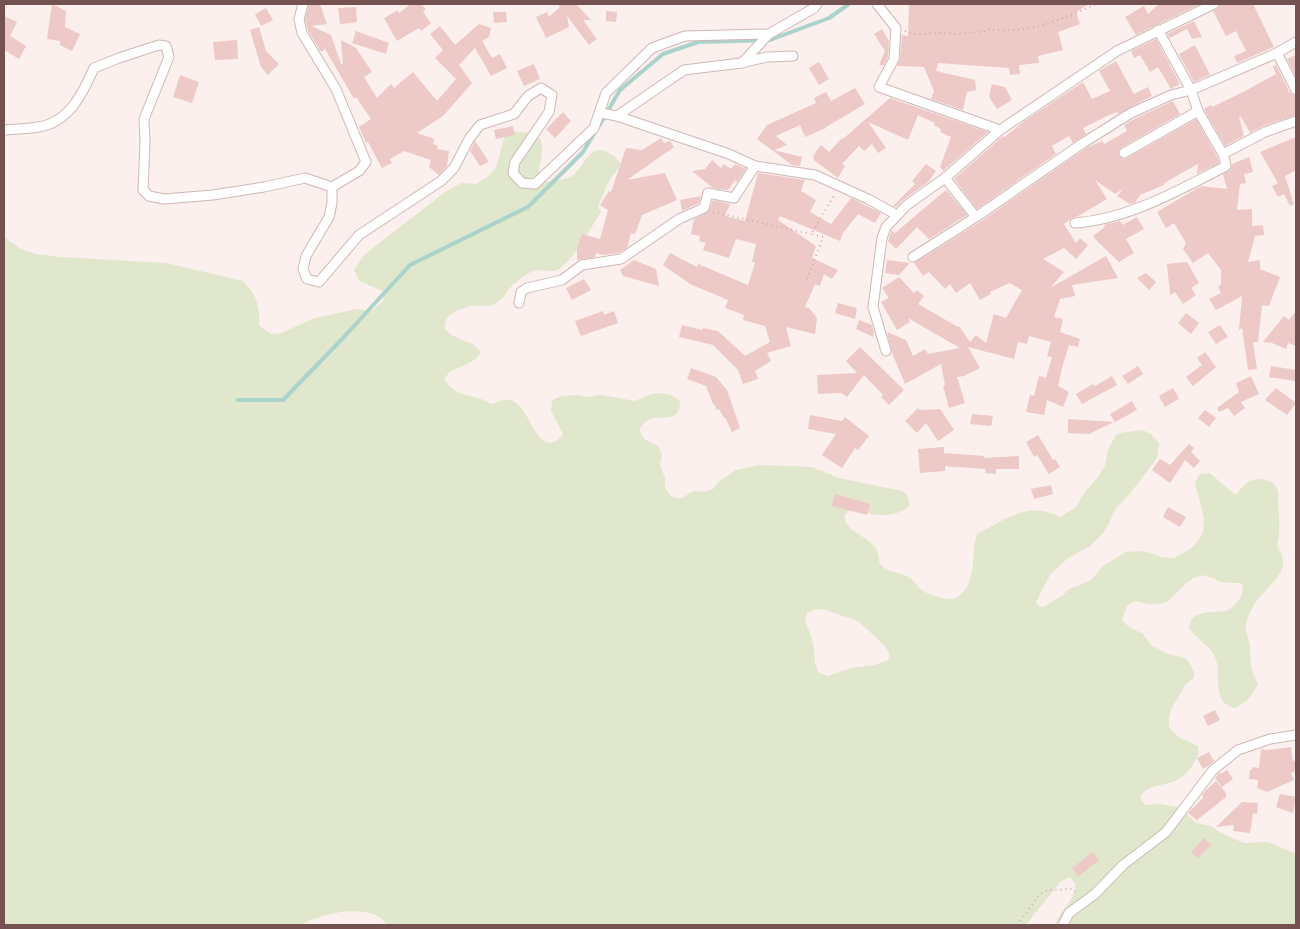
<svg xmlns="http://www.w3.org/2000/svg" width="1300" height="929" viewBox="0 0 1300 929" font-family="'Work Sans',sans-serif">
<rect width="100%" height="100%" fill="#fbf0ed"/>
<path fill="#e1e7cc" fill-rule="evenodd" d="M512 131C519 133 531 131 535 134 549 141 538 165 539 176L545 182C552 182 567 179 572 176 584 168 589 143 607 152 615 156 617 158 621 165L610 179 598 206 601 212C592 226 571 264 557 270 549 274 539 267 531 272 525 275 517 281 512 286 505 292 505 299 494 304 486 308 478 304 471 306 458 310 444 313 445 329 454 341 472 339 481 352 473 368 447 366 445 380 456 395 462 394 478 398 483 399 488 403 493 404 497 403 500 400 504 400 529 396 533 451 554 442 558 440 561 438 563 434L551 411 552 402 554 399 562 396 578 395 587 397 601 395 635 401 648 395 659 393 671 395 680 401C681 424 660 415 650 419 644 421 642 426 639 430L644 439 658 446 662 455 660 465 665 478V488L671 496 680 499 694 491 704 492 713 489 718 482 736 470 759 465 812 467 839 478 902 491 906 494 910 504C906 514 883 517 872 514 865 512 859 510 852 509L845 514C842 529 862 534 871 543 882 552 876 560 882 566 889 573 902 572 910 578 915 581 917 586 920 589 926 594 950 602 956 598 979 584 970 553 977 534 1005 520 1028 500 1060 517L1076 507 1085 492 1098 477 1105 466 1108 449 1116 435 1120 433 1143 430 1152 435 1159 443 1157 458 1129 495 1116 508 1105 531 1089 547 1068 558 1050 575 1036 602 1039 606 1043 607 1063 595 1069 589 1091 580 1103 566 1126 552 1140 551 1151 553 1161 557 1173 558 1182 554 1195 545 1203 533 1204 519 1195 482 1200 474 1210 473 1235 495C1241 490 1245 482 1253 480 1263 477 1276 481 1278 492 1279 496 1278 500 1278 504 1279 520 1281 530 1277 546 1279 550 1283 556 1283 560 1285 577 1264 589 1256 602 1252 607 1248 616 1246 623 1244 630 1249 638 1250 646 1251 662 1249 668 1258 683 1255 693 1245 704 1235 708 1210 703 1222 672 1215 657 1209 644 1195 639 1189 627 1192 609 1212 613 1226 611 1234 609 1248 591 1241 583 1235 583 1228 583 1222 582 1214 580 1207 574 1200 576 1182 580 1174 603 1159 604 1151 605 1143 603 1135 601L1127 606 1122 620 1129 627 1143 634 1151 645 1166 653 1187 659 1194 672V678C1182 686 1186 685 1179 696 1171 709 1169 711 1169 727L1178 737 1198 746C1202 757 1186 777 1175 781 1164 786 1146 784 1140 798L1145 805 1159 804 1178 807 1182 809 1196 823 1211 826 1221 833 1244 843 1268 842 1296 854V925H1055C1060 910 1076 901 1075 884L1070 877 1060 882 1026 925H387C385 923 382 918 379 917 360 905 319 914 301 925H4V237L21 249 36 254 60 257 166 263 243 281C257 296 260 306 259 326L272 334 281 333 315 318 357 309 372 311 383 301 385 292 359 281 354 270 364 255 445 192 461 183 476 184 487 177 496 168 505 135ZM815 609 825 610 858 621 885 646 890 655 888 660 875 665 851 668 828 676 819 673 815 664 814 649 811 635 805 622 807 613Z"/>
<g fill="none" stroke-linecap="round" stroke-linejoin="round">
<g stroke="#aad3cb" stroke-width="4">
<polyline points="599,126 620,90 663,54 698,42 770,40 829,18 849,4"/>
<polyline points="238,400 283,400 343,338 410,265 528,207 583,152 595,132"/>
</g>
</g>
<g fill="#edc9c7">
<polygon points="52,4 66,11 65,27 80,34 72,51 60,45 60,41 47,39"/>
<polygon points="309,4 320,4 327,24 311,26 331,35 341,64 343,64 341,40 356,48 372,72 364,77 377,98 391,84 394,88 413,72 437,101 456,79 435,58 443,50 430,34 440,26 455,45 479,24 491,28 489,37 482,41 492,58 500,54 507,68 491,76 475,48 459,65 472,83 443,116 417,133 434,139 433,144 438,146 437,149 449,151 447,166 439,175 429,167 431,160 404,151 390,159 392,163 382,168 368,142 366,143 359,127 371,119 356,97 354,99 325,49 321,52 308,31 305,19"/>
<polygon points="411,4 421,4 426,9 423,12 431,23 421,31 419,28 397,41 384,18 398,10 399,13"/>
<polygon points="558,4 576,4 591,20 583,20 597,39 589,45 567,16 569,27 546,38 536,17 547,12 549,17 560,7"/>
<polygon points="909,4 1089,4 1076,12 1080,24 1058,32 1063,50 1038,56 1039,63 1019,65 1020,74 1010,75 1009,68 938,63 936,71 975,80 976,90 967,92 963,110 931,99 934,91 924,67 897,66 900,59 902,35 908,36"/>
<polygon points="1159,4 1200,4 1136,35 1125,17 1144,6 1148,14"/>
<polygon points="1220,4 1253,4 1274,47 1237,63 1234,56 1246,51 1236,31 1226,36 1213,11 1219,8"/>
<polygon points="356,7 357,22 340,24 338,8"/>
<polygon points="266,8 273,20 261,26 255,14"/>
<polygon points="606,11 617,12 616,22 606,21"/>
<polygon points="493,12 506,12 507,22 494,23"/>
<polygon points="4,16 17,22 10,36 26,46 19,59 4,50"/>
<polygon points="1194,21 1202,37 1192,39 1187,29 1170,38 1167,34"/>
<polygon points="259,27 266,51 279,64 268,75 261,67 250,30"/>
<polygon points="882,29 889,41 888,57 884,65 879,65 885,51 874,34"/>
<polygon points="356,31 389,43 386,54 352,43"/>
<polygon points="1156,39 1180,84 1172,88 1171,89 1158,67 1150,72 1140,55 1134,58 1131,51"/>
<polygon points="237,40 238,59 215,60 213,42"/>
<polygon points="1195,45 1210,75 1194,82 1179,54"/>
<polygon points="1296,55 1296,77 1287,59"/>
<polygon points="1116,61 1134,94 1148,87 1152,96 1118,114 1117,112 1109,115 1083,128 1086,134 1073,143 1069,136 1052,146 1056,154 977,209 954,179 1003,136 1005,137 1024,121 1083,82 1092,99 1110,91 1099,71"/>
<polygon points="819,62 829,79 819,85 809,68"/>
<polygon points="534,64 540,79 524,86 517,71"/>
<polygon points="1276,65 1290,93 1296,96 1296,115 1263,126 1250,133 1241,116 1239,117 1244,136 1225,146 1204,109 1211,105 1212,107 1243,92 1276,74 1273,66"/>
<polygon points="180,75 199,82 192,103 173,97"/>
<polygon points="992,84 1005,87 1012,100 997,109 989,97"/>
<polygon points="855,88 865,104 826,127 826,128 805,137 800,125 776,136 787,145 774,150 802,157 800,166 792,165 757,139 767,125 816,103 814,98 826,92 831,101"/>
<polygon points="890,98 988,132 943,171 940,167 951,137 940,132 941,129 934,125 935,123 918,115 908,140 868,122 886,148 878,153 872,144 864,151 859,146 842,164 845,166 838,178 814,160 813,156 821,145 829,152 842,138 843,139"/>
<polygon points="1173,101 1180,114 1121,148 1118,152 1119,156 1123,159 1127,158 1196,119 1217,156 1219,163 1197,174 1198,164 1164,183 1164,185 1140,195 1135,203 1130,204 1117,196 1124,188 1115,194 1095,180 1107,199 1078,216 1072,218 1064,224 1076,243 1080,238 1088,245 1076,259 1064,248 1043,259 1064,272 1050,288 1106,256 1118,278 1072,285 1075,296 1060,299 1054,317 1063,319 1060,332 1080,339 1078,347 1069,345 1063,364 1058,386 1069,392 1063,407 1047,400 1044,415 1026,412 1030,395 1034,396 1039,376 1046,378 1052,357 1047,356 1051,342 1029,336 1027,344 1018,342 1014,359 968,347 980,368 964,376 957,377 965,403 949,408 943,386 945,385 941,364 905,384 892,353 887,332 906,340 913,356 925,349 928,354 960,348 908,318 910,322 897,330 881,302 889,298 882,288 899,277 914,293 917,290 924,296 918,304 958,327 959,326 970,342 976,335 986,343 994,314 1006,318 1022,290 1010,283 990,292 991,294 980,300 970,283 956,293 950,284 945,289 929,272 923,276 914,263 980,222 1086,148 1102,141 1104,144 1127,131 1124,125 1134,119"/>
<polygon points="563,112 571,121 555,138 546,129"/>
<polygon points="513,126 515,135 496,139 494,130"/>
<polygon points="1296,137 1296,170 1285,176 1294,204 1290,206 1284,194 1278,197 1272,186 1278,183 1260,152"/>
<polygon points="661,138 664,143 670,141 674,147 627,180 665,173 677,200 642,215 635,234 631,233 627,248 619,253 603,255 596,253 595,257 577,260 577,249 582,234 600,239 608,210 600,205 609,191 611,192 626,148 642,150"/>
<polygon points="475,141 489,162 480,166 470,151"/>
<polygon points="1249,157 1253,172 1244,174 1246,183 1240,184 1237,210 1252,209 1252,226 1263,225 1264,235 1255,236 1248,262 1260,260 1260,269 1280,277 1269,306 1262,305 1258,342 1253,342 1257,369 1248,370 1242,328 1239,330 1242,296 1216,310 1209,299 1221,293 1218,287 1221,284 1221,270 1208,253 1193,263 1183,249 1186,243 1174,223 1166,228 1157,212 1201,186 1227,189 1223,174 1231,170 1232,164"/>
<polygon points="712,160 721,168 724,164 731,169 735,164 746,169 737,182 735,180 728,190 713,188 692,171 705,169"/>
<polygon points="926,164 936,171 928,182 903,200 896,207 893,206 915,184 912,181"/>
<polygon points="758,173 805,180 801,191 816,200 810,212 831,224 851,198 881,213 875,223 858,214 843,233 840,241 780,216 778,220 816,246 812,258 838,270 832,279 824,274 820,286 815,284 805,307 809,308 817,318 815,334 786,327 791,346 767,353 771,361 755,371 758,379 743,384 738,370 713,345 679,337 682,325 702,330 703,328 718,331 745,356 770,342 765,326 743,320 744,315 725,308 728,300 690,284 663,265 670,253 697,267 698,264 748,285 755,263 752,262 756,244 736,239 729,258 703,250 706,243 699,241 700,236 691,234 694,219 708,212 713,200 730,204 725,216 745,221"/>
<polygon points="946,190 967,215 929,239 917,227 896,249 888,241 892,230 895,233"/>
<polygon points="701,196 699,203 682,211 680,200"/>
<polygon points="1137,217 1144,229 1126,239 1134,253 1119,262 1099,243 1093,236 1105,227 1104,225 1120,221 1123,225"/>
<polygon points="634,260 656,269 659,286 623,276 620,270"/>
<polygon points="887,260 910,263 899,275 885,273"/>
<polygon points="1187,262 1199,283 1191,288 1196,295 1183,304 1175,292 1170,295 1167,264"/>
<polygon points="1146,273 1156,282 1149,290 1137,278"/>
<polygon points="584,279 591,290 572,300 566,288"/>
<polygon points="838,303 857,308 855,319 835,313"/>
<polygon points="603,311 604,315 614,311 618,323 581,336 575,321"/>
<polygon points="1296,311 1296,346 1288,343 1286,349 1272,343 1263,342 1284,316 1289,320"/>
<polygon points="1186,313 1199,323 1191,334 1178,323"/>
<polygon points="859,320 872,325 874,334 873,337 856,329"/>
<polygon points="1220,325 1228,337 1216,344 1208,332"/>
<polygon points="860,347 904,390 889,405 881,397 883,395 864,375 847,397 841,393 818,394 817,375 857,373 846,361"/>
<polygon points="1205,352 1216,367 1193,386 1186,377 1202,365 1197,358"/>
<polygon points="1138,366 1143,374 1128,384 1122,376"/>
<polygon points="1271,366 1296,370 1296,381 1269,377"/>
<polygon points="691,368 716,377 727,390 740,428 732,432 725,417 724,418 719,409 717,410 714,404 713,404 706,386 687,379"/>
<polygon points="1112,376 1117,385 1082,404 1076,394 1093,384 1095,386"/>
<polygon points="1251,376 1259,394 1241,402 1245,408 1234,416 1228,408 1219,412 1217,408 1239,392 1236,383"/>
<polygon points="1173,388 1179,399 1165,407 1159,396"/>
<polygon points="1276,388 1296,403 1287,415 1265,400"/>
<polygon points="1132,401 1137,410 1115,422 1110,414"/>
<polygon points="918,408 920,410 940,409 954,430 938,441 926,423 917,433 905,421"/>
<polygon points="1205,410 1216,418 1209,427 1198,418"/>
<polygon points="972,414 993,416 991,426 970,424"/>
<polygon points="810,415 842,421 845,417 869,436 858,450 855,448 842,468 822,455 836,434 808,429"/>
<polygon points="1068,419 1114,422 1089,434 1068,433"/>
<polygon points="1038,435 1053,460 1055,459 1060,467 1049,474 1037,455 1034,457 1026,442"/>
<polygon points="1189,444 1194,448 1191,452 1200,461 1194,468 1185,460 1170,483 1152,470 1160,459 1170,465"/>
<polygon points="944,447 944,453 984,456 984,458 1019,456 1019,469 996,469 996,474 985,473 986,469 945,466 945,471 920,473 918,449"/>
<polygon points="1051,485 1053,494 1034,499 1031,489"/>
<polygon points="835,494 867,503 870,505 867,515 832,506"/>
<polygon points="1168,507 1186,517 1180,527 1163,517"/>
<polygon points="1215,710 1220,720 1208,726 1203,716"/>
<polygon points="1291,747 1293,761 1296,760 1296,771 1291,773 1294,780 1267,792 1257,788 1258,780 1249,779 1250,770 1252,770 1252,767 1259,768 1261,749 1268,750"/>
<polygon points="1209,752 1214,761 1207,767 1203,769 1197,758"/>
<polygon points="1227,770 1233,779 1222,787 1215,778 1220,772 1221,774"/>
<polygon points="1216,781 1226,793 1226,797 1197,820 1188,813 1203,798 1202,795 1206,790"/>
<polygon points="1280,794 1296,797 1293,813 1276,807"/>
<polygon points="1242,802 1258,803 1257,814 1253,813 1250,833 1233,831 1234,825 1216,827"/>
<polygon points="1204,838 1211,845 1198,858 1191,852"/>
<polygon points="1093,852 1099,860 1078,877 1072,868"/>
</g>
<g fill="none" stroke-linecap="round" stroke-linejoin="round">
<g stroke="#ceb8b6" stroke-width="11">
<g id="street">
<polyline points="303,4 299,19 302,33 336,89 366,162 359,171 332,187"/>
<polyline points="877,4 896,28 894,59 879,87 1000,130"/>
<polyline points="1158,30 1191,90 1198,111 1223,154"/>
<polyline points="1277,53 1296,90"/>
<polyline points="742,63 769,34"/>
<polyline points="601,113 617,116 729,154 755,166 815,175 868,199 897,215"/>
<polyline points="617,116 684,70 741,63 767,57 793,56"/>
<path d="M4 130C15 129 27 129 38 127 69 123 83 93 94 68L119 58 159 45 166 46 169 57 144 119 145 143 143 190 149 196 164 199 213 195 264 187 305 178 332 187V203L329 217 306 256 303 269 307 279 319 282 359 235 441 181 454 168 469 139 480 125 514 114 528 96 541 88 552 95 549 112 515 162 513 173 522 183 535 184 594 128 606 93 652 48 685 36 769 34 814 8 817 4"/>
<polyline points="1124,153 1198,111"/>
<polyline points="945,178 976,217"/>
<path d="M1075 223C1129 219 1179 190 1226 166L1223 154 1265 132 1296 121"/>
<polyline points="913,257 976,217 1083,143 1131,113 1171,95 1191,90 1277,53 1296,42"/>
<polyline points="519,303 521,292 527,288 562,280 582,265 621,259 679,219 704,208 708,193 734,198 755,166"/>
<polyline points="886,351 873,307 882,238 886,227 907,205 945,178 1000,130 1117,51 1214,4"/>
<polyline points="1063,925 1069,913 1095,894 1123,865 1166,832 1213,770 1238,750 1270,739 1296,735"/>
</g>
</g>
<g stroke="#d2abaa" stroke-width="2" stroke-dasharray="1 4" stroke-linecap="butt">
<path d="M905 31C916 36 925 34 936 33 943 32 950 34 956 34 966 33 974 32 984 32L985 30C996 29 1006 31 1017 30 1044 27 1072 15 1096 4"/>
<polyline points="713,212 811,234"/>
<polyline points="807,279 823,237 811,234 835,194"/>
<polyline points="1017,925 1040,894 1048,890 1073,889 1077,894"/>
</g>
<use href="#street" stroke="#fff" stroke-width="9"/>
</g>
<rect width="1300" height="929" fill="none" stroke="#745252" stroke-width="10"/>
</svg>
